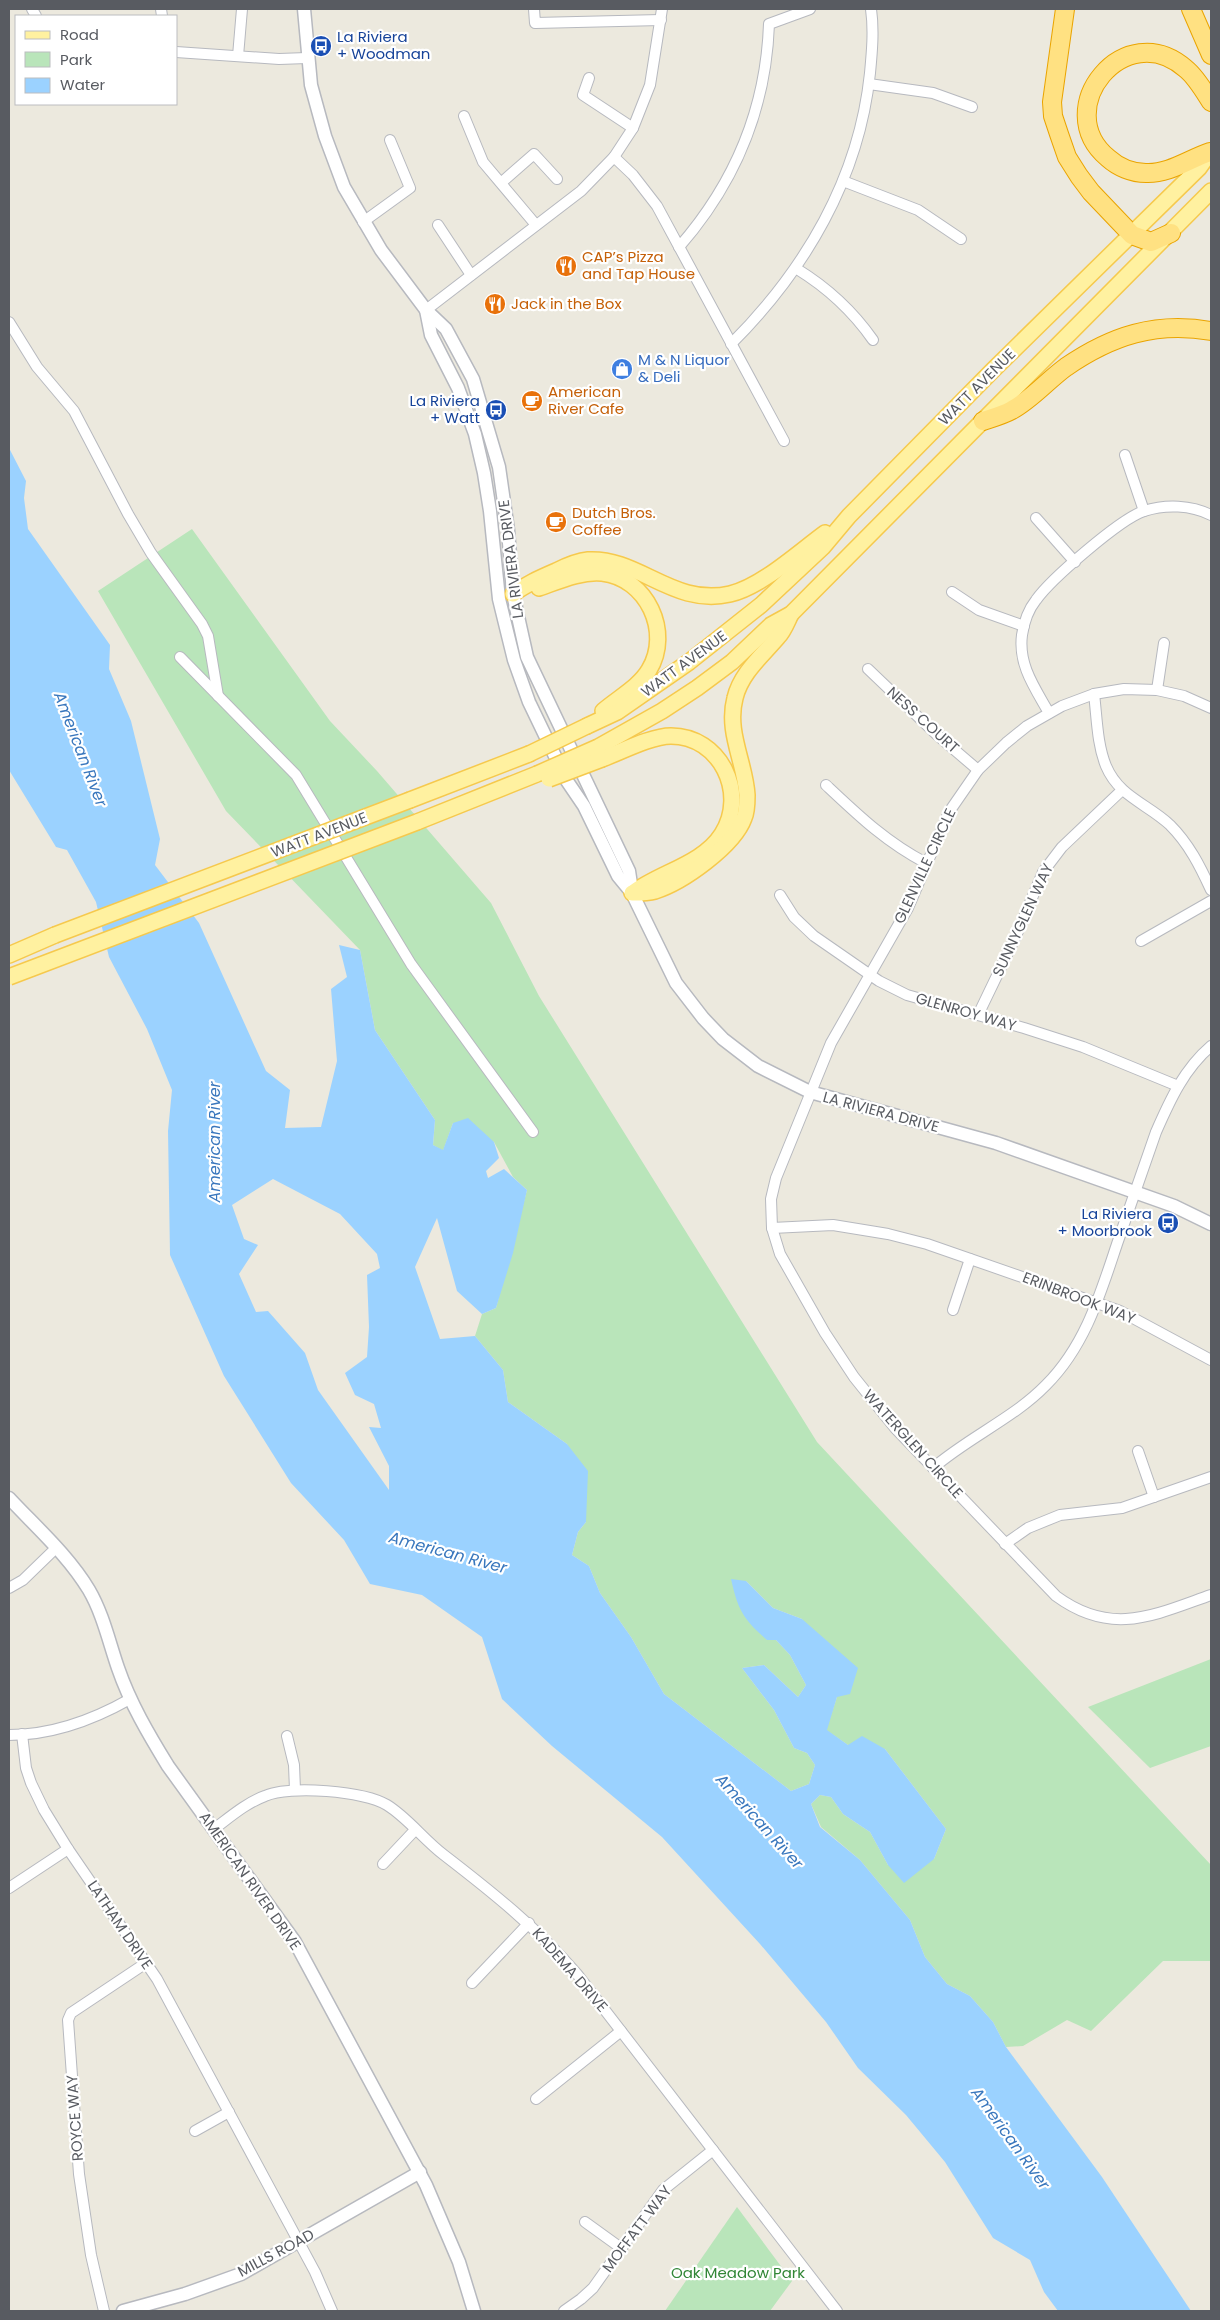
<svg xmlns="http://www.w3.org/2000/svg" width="1220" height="2320" viewBox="0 0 1220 2320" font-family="Poppins,sans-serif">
<rect width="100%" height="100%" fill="#ece9de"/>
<g fill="#b9e5ba">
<polygon points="192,529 330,721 377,771 491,903 539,996 817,1442 1211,1865 1211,1961 1163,1961 1091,2031 1067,2020 1023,2046 1006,2047 993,2022 970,1996 947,1984 925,1957 910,1920 860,1860 821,1827 811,1804 820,1795 831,1797 843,1814 870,1832 888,1865 934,1859 946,1829 885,1749 848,1745 826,1730 837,1697 802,1619 773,1608 746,1581 767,1640 776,1640 790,1655 806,1685 798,1697 764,1665 742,1668 774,1710 794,1748 807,1753 815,1765 809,1784 791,1791 664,1694 631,1637 600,1593 589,1566 572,1555 578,1532 586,1522 567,1444 508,1402 503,1370 475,1336 482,1314 496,1308 527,1190 513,1177 494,1142 453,1123 443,1151 433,1145 435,1120 375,1030 360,950 226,811 98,591"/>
<polygon points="1211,1659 1211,1746 1150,1768 1088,1707"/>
<polygon points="737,2207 792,2281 770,2311 665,2311"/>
</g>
<path fill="#9bd2ff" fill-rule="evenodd" d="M9 448 26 481 24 498 28 529 110 645 109 669 131 721 160 839 155 865 199 923 266 1071 290 1090 285 1128 321 1127 337 1061 331 989 347 977 339 945 360 950 375 1030 435 1120 433 1145 443 1150 453 1123 468 1118 494 1142 499 1158 486 1171 488 1178 504 1169 527 1190 513 1253 496 1308 482 1314 457 1291 437 1218 415 1267 440 1339 475 1336 503 1370 508 1402 567 1444 588 1471 586 1522 578 1532 572 1555 589 1566 600 1593 631 1637 664 1694 791 1791 809 1784 815 1765 807 1753 794 1748 774 1710 742 1668 764 1665 798 1697 806 1685 790 1655 776 1640H767C743 1619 738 1610 731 1579L746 1581 773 1608 802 1619 858 1668 850 1694 837 1697 827 1730 848 1745 862 1736 885 1749 946 1829 934 1859 904 1883 888 1865 870 1832 843 1814 831 1797 820 1795 811 1804 820 1827 860 1860 910 1920 925 1957 947 1984 970 1996 993 2022 1006 2047 1102 2177 1191 2311H1058L1044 2292 1030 2260 993 2238 945 2162 906 2115 858 2068 826 2022 760 1944 662 1837 552 1746 502 1699 482 1637 422 1595 370 1584 344 1540 291 1483 224 1376 170 1255 168 1131 172 1090 147 1029 109 957 96 902 67 850 56 847 9 770ZM273 1179 340 1214 377 1254 380 1268 367 1275 369 1327 367 1357 345 1373 355 1395 374 1404 381 1428 369 1427 389 1466V1490L318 1390 305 1353 268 1311 256 1312 239 1274 258 1245 244 1239 232 1205Z"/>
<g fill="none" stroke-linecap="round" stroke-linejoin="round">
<g stroke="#b7b9bf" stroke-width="12">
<g id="minor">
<polyline points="32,9 36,16"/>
<polyline points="161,9 162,16"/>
<polyline points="534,9 535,23 661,20"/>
<polyline points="176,52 279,59 307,58"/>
<polyline points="238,56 242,9"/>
<polyline points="589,78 583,95 633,128"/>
<polyline points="869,84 933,93 972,107"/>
<polyline points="464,116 483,162 536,225"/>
<polyline points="614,157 633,175 657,206 784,441"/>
<polyline points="843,181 918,210 961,239"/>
<polyline points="502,182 534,154 557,179"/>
<polyline points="363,222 410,188 390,140"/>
<polyline points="438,225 471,275"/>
<path d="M679 247C735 183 766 109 769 24L810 9"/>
<path d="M797 269C828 288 852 310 873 340"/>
<polyline points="426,310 581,191 614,157 633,128 650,85 662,9"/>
<polyline points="9,322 37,367 74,411 128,514 151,553 202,624 208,636 218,696"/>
<path d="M731 344C805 270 859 179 870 73 872 52 874 30 871 9"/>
<polyline points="1125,455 1144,511"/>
<polyline points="1036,518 1075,562"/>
<polyline points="952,592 979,610 1024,626"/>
<polyline points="180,657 296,775 411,964 533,1132"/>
<polyline points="868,669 936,734 978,770"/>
<polyline points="1157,690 1164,643"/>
<path d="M1094 694C1097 718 1097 744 1106 766 1119 797 1148 804 1170 825 1189 844 1200 866 1211 890"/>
<path d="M1211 708 1184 696 1157 690 1124 689 1094 694 1062 706 1027 726 1006 743 978 770 949 812 908 908 831 1043 776 1178 771 1199 772 1228 780 1254 825 1333 854 1377 895 1428 1056 1596C1112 1637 1154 1615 1211 1595"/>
<path d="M1049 713C1035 688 1018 665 1022 635 1024 622 1028 610 1036 600 1051 579 1120 519 1144 511 1166 504 1191 505 1211 515"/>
<path d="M826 785C859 816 886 842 926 863"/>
<polyline points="780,895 794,917 814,936 879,981 907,995 1024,1028 1083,1047 1178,1086"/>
<polyline points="1141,941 1211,901"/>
<polyline points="978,1015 1016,936 1043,872 1062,847 1122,790"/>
<polyline points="772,1228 833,1225 888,1234 927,1244 1120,1311 1211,1360"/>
<polyline points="953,1310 970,1259"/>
<polyline points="1138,1451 1154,1497"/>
<path d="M933 1468C969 1437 1014 1418 1046 1385 1085 1346 1100 1295 1117 1244 1130 1206 1143 1169 1156 1132 1170 1100 1184 1069 1211 1046"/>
<polyline points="1005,1544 1028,1528 1060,1515 1122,1508 1211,1477"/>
<polyline points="9,1588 23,1580 56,1548"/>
<polyline points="22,1734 26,1768 31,1783 44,1810 68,1849 157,1979 315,2272 332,2311"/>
<path d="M9 1735C53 1735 93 1720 130 1699"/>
<polyline points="287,1736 294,1765 295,1790"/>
<path d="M214 1829C230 1817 246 1803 265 1796 290 1785 364 1791 387 1805 408 1818 424 1840 444 1855 492 1892 537 1928 577 1974L837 2311"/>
<polyline points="383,1864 415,1830"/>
<polyline points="9,1888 68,1849"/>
<polyline points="472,1983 529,1923"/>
<polyline points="536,2099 621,2031"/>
<polyline points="195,2131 229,2112"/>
<polyline points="585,2222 621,2248"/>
<polyline points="104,2311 91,2255 79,2174 68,2020 71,2013 146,1963"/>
<polyline points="564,2311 581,2299 593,2288 663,2190 713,2150"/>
</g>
</g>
<g stroke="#b7b9bf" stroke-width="15">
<g id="tertiary">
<polyline points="304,9 311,85 325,136 344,187 381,250 426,310 446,329 473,379 499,467 508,530 513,594 527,657 629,871 632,891"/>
<polyline points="426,310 431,335 458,388 475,434 484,473 490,511 499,599 514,660 529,702 567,781 584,806 618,876 632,893 676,983 703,1018 723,1039 758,1066 810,1092 996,1143 1174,1206 1211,1224"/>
<path d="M9 1498C36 1527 68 1555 89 1590 103 1614 109 1642 118 1668 130 1703 149 1735 168 1766L295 1942 426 2185 459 2262 474 2311"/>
<polyline points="123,2311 185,2294 241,2274 420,2172"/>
</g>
</g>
<g stroke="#f6c94d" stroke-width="18">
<g id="primary">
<path d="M539 588C559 581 581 571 602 573 647 578 672 632 649 670 639 687 618 698 603 711"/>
<path d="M513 594C526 584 540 578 556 571 566 566 578 561 588 560 639 557 673 607 730 594 761 587 799 552 825 533"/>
<polyline points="587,726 617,712 689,662 761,605 823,547 849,516 993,370 1199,168 1211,151"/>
<polyline points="598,747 662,711 697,688 732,662 771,625 791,614 1211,191"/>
<path d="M602 759C621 752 651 736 671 736 720 736 748 793 722 834 703 864 661 872 634 892"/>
<polyline points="410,800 529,754"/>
<polyline points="417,822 537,774"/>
<path d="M632 893C639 893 648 893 655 891 683 882 734 846 744 818 747 812 747 801 747 795 745 762 726 732 735 698 741 673 762 656 778 637 784 631 787 622 791 614"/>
<polyline points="9,955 55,935"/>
</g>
</g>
<g stroke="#eaa400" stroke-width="20">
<g id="motorway">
<polyline points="1065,9 1052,102 1053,116 1059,134 1067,157 1079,176 1091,192 1132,235 1151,242 1171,233"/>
<polyline points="1191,9 1211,55"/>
<path d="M1210 152C1189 159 1169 174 1146 173 1132 173 1118 167 1108 158 1049 109 1125 15 1186 69 1196 77 1204 91 1211 102"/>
<path d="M983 421C992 418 1003 415 1012 410 1031 400 1048 380 1066 367 1111 336 1156 321 1211 331"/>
</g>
</g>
<use href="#minor" stroke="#fff" stroke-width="10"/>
<use href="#tertiary" stroke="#fff" stroke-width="12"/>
<use href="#primary" stroke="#fff1a0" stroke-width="15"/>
<use href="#motorway" stroke="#ffe182" stroke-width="18"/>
<g stroke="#f6c94d" stroke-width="18" stroke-linecap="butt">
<g id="primary-bridge">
<polyline points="529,754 587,726"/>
<polyline points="537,774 598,747"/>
<polyline points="549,779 602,759"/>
<polyline points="55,935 410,800"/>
<polyline points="9,977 417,822"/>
</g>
</g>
<use href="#primary-bridge" stroke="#fff1a0" stroke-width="15"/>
</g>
<defs>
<g id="bus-disc" transform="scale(1.125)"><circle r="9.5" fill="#1a4fb4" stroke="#fff"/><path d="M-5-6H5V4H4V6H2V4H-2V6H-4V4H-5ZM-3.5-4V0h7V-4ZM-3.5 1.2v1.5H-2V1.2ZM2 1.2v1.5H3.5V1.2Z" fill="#fff"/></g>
<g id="restaurant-disc" transform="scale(1.125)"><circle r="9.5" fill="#e8710a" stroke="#fff"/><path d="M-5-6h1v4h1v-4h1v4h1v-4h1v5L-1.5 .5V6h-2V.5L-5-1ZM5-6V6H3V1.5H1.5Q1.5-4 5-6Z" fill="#fff"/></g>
<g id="shop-disc" transform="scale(1.125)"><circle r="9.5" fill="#3f7fe0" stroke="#fff"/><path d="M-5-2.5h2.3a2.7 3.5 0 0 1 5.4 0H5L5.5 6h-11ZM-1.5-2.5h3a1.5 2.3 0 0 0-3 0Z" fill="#fff"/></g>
<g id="cafe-disc" transform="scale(1.125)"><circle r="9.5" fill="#e8710a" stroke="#fff"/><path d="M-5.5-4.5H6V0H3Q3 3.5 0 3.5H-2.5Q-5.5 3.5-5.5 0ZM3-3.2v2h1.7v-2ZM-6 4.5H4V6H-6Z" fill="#fff"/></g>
</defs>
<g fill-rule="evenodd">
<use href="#bus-disc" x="321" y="46"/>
<use href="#restaurant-disc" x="566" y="266"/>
<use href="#restaurant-disc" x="495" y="304"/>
<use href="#shop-disc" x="622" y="369"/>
<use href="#cafe-disc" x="532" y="401"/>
<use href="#bus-disc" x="496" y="410"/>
<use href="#cafe-disc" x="556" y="522"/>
<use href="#bus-disc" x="1168" y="1223"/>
</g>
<g text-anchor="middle" stroke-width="4.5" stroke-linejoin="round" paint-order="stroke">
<g font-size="15" fill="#164399" stroke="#fff" text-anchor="end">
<text x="337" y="42" text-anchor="start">La Riviera<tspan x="337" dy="17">+ Woodman</tspan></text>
<text x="480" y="406">La Riviera<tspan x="480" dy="17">+ Watt</tspan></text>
<text x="1152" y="1219">La Riviera<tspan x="1152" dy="17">+ Moorbrook</tspan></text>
</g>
<g font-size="15" fill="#c56008" stroke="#fff" text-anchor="start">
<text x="582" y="262">CAP’s Pizza<tspan x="582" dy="17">and Tap House</tspan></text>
<text x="511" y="309">Jack in the Box</text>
<text x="548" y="397">American<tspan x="548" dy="17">River Cafe</tspan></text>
<text x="572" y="518">Dutch Bros.<tspan x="572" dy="17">Coffee</tspan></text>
</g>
<g font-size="15" fill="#366cbe" stroke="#fff" text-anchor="start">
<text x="638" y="365">M &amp; N Liquor<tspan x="638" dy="17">&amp; Deli</tspan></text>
</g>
<g font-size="15" fill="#585b61" stroke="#fff">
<text transform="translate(977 387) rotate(-45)" y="5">WATT AVENUE</text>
<text transform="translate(511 559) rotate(-97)" y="5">LA RIVIERA DRIVE</text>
<text transform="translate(684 664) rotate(-36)" y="5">WATT AVENUE</text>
<text transform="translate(923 720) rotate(42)" y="5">NESS COURT</text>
<text transform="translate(319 835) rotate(-21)" y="5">WATT AVENUE</text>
<text transform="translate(925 866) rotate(-65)" y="5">GLENVILLE CIRCLE</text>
<text transform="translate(1023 920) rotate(-65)" y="5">SUNNYGLEN WAY</text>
<text transform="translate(966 1012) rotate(16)" y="5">GLENROY WAY</text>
<text transform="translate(881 1112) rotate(15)" y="5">LA RIVIERA DRIVE</text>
<text transform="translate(1079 1298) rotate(21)" y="5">ERINBROOK WAY</text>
<text transform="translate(913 1444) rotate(48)" y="5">WATERGLEN CIRCLE</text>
<text transform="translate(250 1881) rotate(55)" y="5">AMERICAN RIVER DRIVE</text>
<text transform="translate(120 1925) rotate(56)" y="5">LATHAM DRIVE</text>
<text transform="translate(570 1970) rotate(49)" y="5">KADEMA DRIVE</text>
<text transform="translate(75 2118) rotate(-94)" y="5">ROYCE WAY</text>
<text transform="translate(637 2229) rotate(-53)" y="5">MOFFATT WAY</text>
<text transform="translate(276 2253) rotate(-28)" y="5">MILLS ROAD</text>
</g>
<g font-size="15" fill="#318636" stroke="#fff">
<text x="738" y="2278">Oak Meadow Park</text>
</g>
<g font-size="16" font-style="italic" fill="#3977bd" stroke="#fff">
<text transform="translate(81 749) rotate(69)" y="6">American River</text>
<text transform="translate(214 1142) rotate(-90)" y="6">American River</text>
<text transform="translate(448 1552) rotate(15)" y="6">American River</text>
<text transform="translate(760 1821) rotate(48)" y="6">American River</text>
<text transform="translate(1011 2138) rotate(54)" y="6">American River</text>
</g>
</g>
<rect width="1220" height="2320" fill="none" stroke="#585b61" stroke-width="20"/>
<rect x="15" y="15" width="162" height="90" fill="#ffffff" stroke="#bcbdc0"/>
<rect x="25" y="31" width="25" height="8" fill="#fff1a0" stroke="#bcbdc0"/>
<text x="60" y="40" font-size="15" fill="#585b61">Road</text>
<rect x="25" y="52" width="25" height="15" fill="#b9e5ba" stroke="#bcbdc0"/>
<text x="60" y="65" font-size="15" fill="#585b61">Park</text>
<rect x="25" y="78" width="25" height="15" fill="#9bd2ff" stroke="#bcbdc0"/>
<text x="60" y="90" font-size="15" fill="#585b61">Water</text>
</svg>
